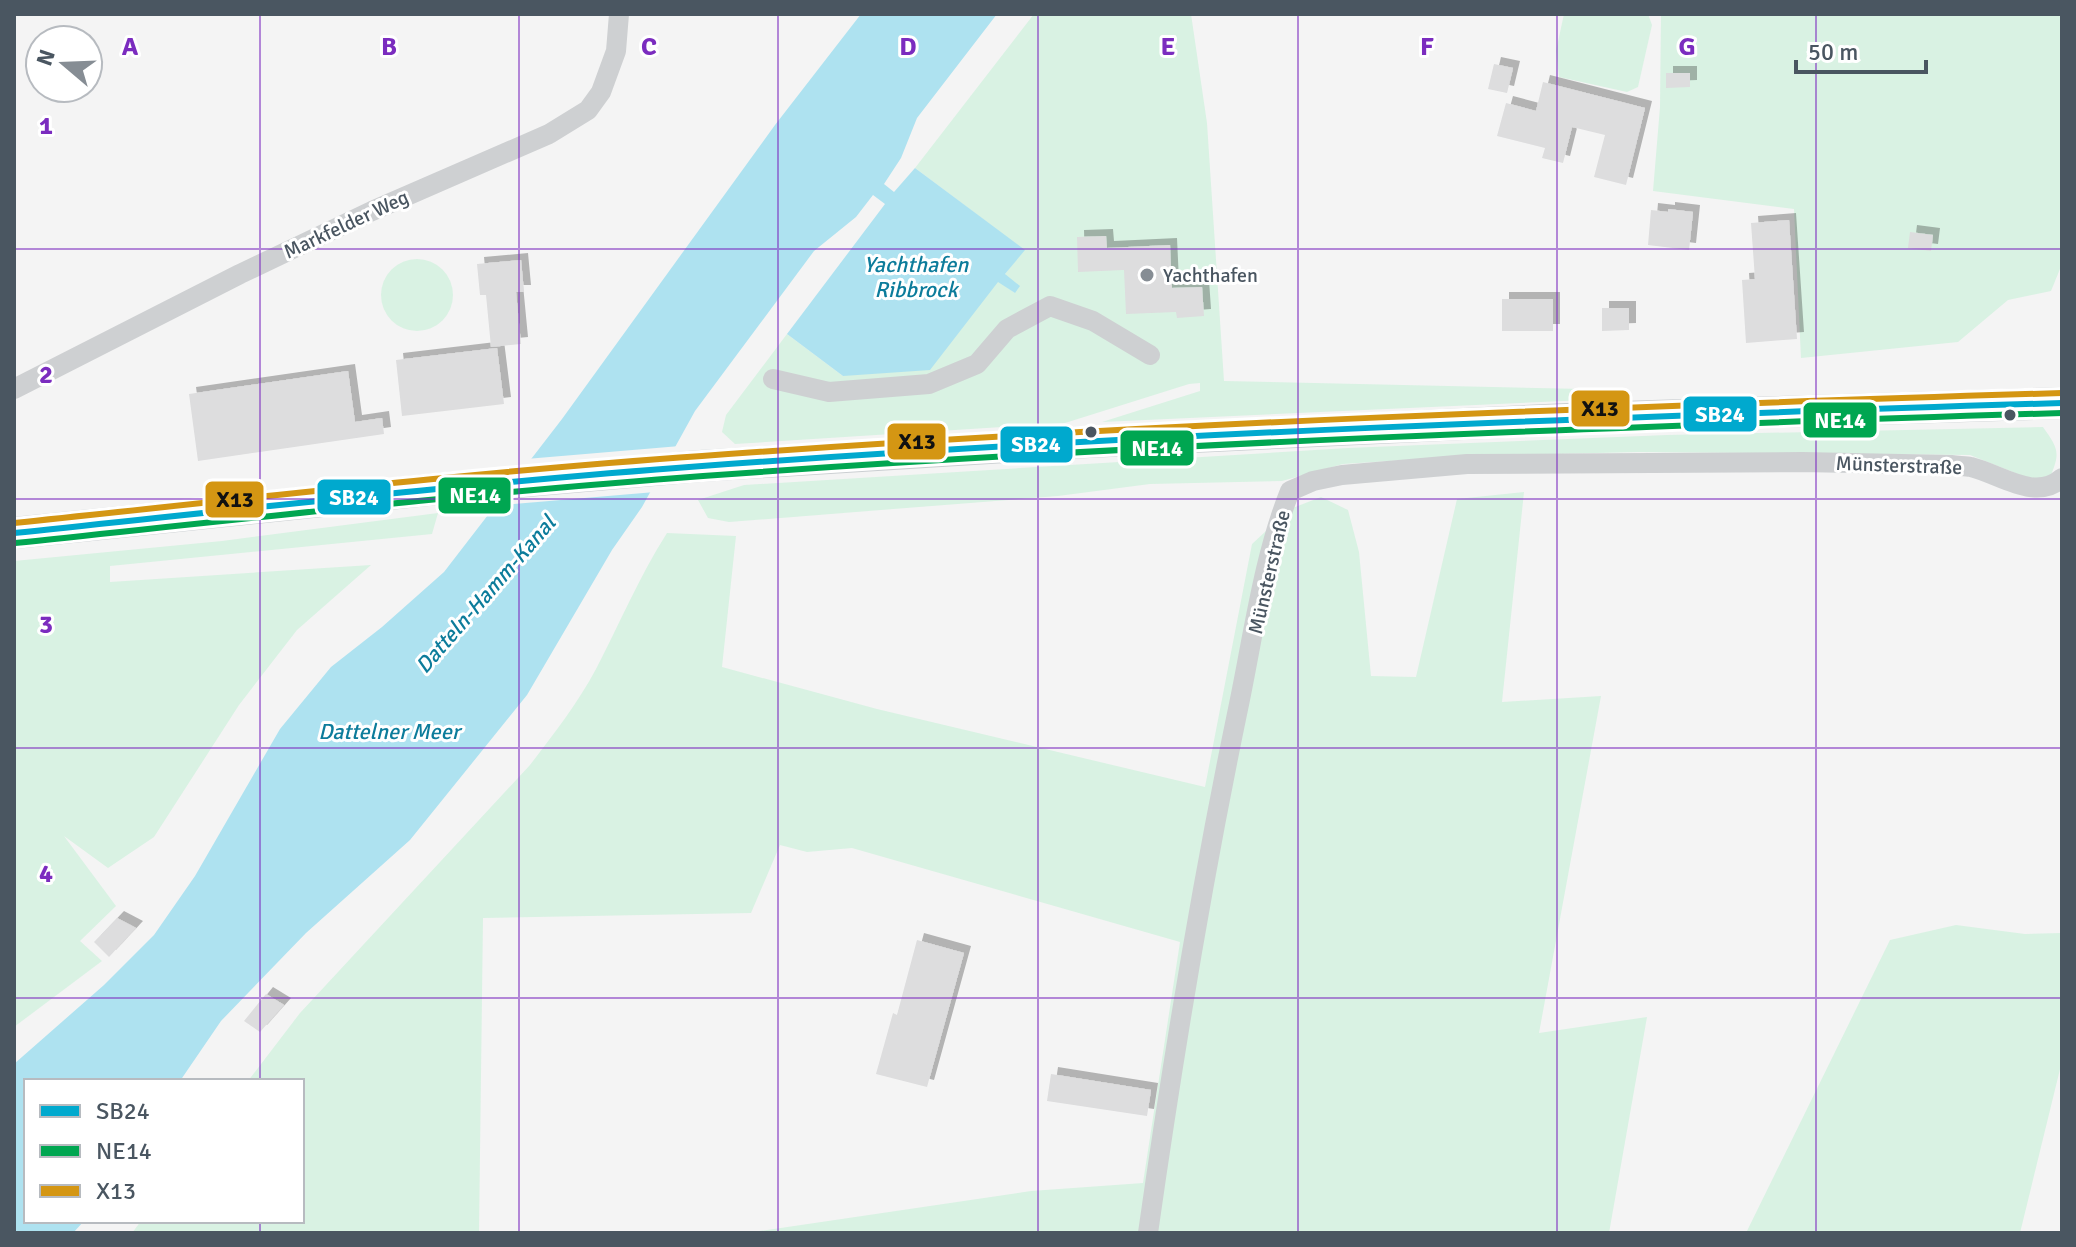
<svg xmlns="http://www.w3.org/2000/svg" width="2076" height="1247" viewBox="0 0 2076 1247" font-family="Signika,sans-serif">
<defs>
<filter id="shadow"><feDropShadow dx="7" dy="-7" stdDeviation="0" flood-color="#0004"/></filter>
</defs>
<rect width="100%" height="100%" fill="#f4f4f4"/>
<g fill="#d9f2e3">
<polygon points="1034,14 1191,14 1207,123 1224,381 1585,389 1586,400 1102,422 1200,391 1200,383 1189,384 1065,423 735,444 722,432 726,415 787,334 843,376 998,281 1015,293 1005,274 1024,250 915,168"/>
<polygon points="1564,14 1648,14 1652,25 1638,87 1627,92 1559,77 1556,51"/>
<polygon points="1661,14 2062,14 2062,264 2051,291 2008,300 1958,342 1801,358 1794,209 1653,191 1660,107"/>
<circle cx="417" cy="295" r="36"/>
<path d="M2043 427C2057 447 2061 452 2051 475L2033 480 1970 455 1638 452 1466 456 1343 464 1282 481 1150 484 1058 496 729 522 708 518 698 500 744 485 1348 448 1667 435Z"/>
<path d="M1524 492 1502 702 1601 696 1539 1033 1647 1017 1609 1233H746L1031 1191 1143 1183 1180 942 852 848 807 852 780 845 751 913 483 918 479 1233H132L141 1221H302V1081H248L300 1013 530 765C553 735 578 703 596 669 620 623 639 577 667 533L736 536 722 667 877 709 1205 787 1252 544 1290 509 1321 497 1348 510 1359 552 1371 676 1416 677 1457 499Z"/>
<polygon points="438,513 432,534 110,566 110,582 371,565 297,630 239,705 154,837 108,868 64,836 116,906 80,941 102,961 14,1027 14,561 222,541"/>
<polygon points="1956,925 2025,934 2062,933 2062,1061 2020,1233 1746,1233 1890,940"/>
</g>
<polygon fill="#aee2f0" points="861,14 997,14 917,118 901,158 884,184 894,192 915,168 1025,250 1005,274 1020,286 1015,293 998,282 930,370 843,376 787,334 885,204 873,195 856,217 814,251 695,411 642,507 612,550 527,695 410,840 306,933 221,1021 180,1081 26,1081 26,1221 84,1221 73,1233 14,1233 14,1064 104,985 154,935 195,876 280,729 331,667 382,627 444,572 562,419 775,125"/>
<polygon fill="#f4f4f4" points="680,446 655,492 490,506 526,459"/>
<g fill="#ddddde" filter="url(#shadow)">
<polygon points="1494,64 1513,68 1507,93 1488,89"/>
<polygon points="1666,73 1690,73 1690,87 1666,88"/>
<polygon points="1543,82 1645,108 1626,185 1594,177 1605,135 1572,127 1563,163 1542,158 1545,148 1497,136 1506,103 1536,111"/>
<polygon points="1668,209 1693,212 1689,250 1648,245 1651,210 1668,212"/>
<polygon points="1789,220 1797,339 1746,343 1742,280 1755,279 1751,223"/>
<polygon points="1910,232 1933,235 1931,251 1908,248"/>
<polygon points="1106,236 1107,248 1170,245 1172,288 1202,287 1204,316 1177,318 1176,312 1126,314 1124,270 1078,272 1077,237"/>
<polygon points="521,260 524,292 516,292 521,344 491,347 486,295 480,295 477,264"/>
<rect x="1502" y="299" width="51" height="32"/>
<polygon points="1602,308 1629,308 1629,330 1602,331"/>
<polygon points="497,348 504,404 402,416 396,360"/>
<polygon points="348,371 355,422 382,418 384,434 198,461 189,394"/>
<polygon points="117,918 136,928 109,957 94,942"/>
<polygon points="917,940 964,953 927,1087 876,1074 893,1013 897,1015"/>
<polygon points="266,994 284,1005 260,1032 244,1021"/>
<polygon points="1051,1074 1151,1090 1147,1116 1047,1101"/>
</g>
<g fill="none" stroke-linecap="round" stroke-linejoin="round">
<g stroke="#ced0d2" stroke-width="20">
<polyline points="773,379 829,392 929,384 977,364 1007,329 1050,306 1093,321 1150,355"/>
<polyline points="14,389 240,274 372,211 549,134 588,110 601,92 616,51 619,14"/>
<path d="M1148 1233C1173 1057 1202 882 1238 709 1253 638 1263 558 1290 491L1313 481 1342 475 1467 464 1802 462 1951 465C1958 466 1965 466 1971 467 2000 474 2035 502 2062 478"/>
</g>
<polyline stroke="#caced1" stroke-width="32" points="14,533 447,488 700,466 1068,443 1589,418 2062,403"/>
<g stroke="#fff" stroke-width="12">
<path id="bus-1" d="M14 533C243 509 472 483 702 466 1155 433 1608 417 2062 403"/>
</g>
<g stroke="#fff" stroke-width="12">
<path id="bus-2" d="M15 543C244 519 473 493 703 476 1155 443 1609 427 2062 413"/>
</g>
<g stroke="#fff" stroke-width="12">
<path id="bus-3" d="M14 523C243 499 472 472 702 456 1154 423 1608 407 2062 393"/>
</g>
<use href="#bus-1" stroke="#00a9ce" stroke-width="6"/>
<use href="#bus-2" stroke="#00a651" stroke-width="6"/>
<use href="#bus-3" stroke="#d49613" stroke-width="6"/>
</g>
<path fill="none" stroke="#7b2cbf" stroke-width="2" stroke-opacity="0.55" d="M260 14V1081M519 14V1233M778 14V1233M1038 14V1233M1298 14V1233M1557 14V1233M1816 14V1233M14 249H2062M14 499H2062M14 748H2062M14 998H2062M260 1221V1233"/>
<circle fill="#868d94" stroke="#fff" stroke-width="3" cx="1147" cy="275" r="8"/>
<g fill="#4a5661" stroke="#fff" stroke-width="3">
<circle cx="2010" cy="415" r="7"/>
<circle cx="1091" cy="432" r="7"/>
</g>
<g text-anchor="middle" stroke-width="6" stroke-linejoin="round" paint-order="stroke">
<g font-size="20" fill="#4a5661" stroke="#fff">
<text transform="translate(346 224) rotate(-25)" y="7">Markfelder Weg</text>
<text transform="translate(1899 465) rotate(2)" y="7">Münsterstraße</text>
<text transform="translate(1269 572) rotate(-77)" y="7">Münsterstraße</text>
</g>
<g font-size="20" fill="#4a5661" stroke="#fff" text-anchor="start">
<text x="1163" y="282">Yachthafen</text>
</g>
<g font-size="22" font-style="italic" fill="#0c7c9b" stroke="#fff">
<text x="916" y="272">Yachthafen<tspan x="916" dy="25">Ribbrock</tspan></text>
<text transform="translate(485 594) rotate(-49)" y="8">Datteln-Hamm-Kanal</text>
<text x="389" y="739">Dattelner Meer</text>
</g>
</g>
<g font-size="26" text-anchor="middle" font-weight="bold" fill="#7b2cbf" stroke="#fff" stroke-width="6" stroke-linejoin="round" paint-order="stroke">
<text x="130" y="55">A</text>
<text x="389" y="55">B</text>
<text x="649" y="55">C</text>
<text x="908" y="55">D</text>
<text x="1168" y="55">E</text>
<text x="1427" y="55">F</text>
<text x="1687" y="55">G</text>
<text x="46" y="134">1</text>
<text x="46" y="383">2</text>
<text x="46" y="633">3</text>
<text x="46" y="882">4</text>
</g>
<g stroke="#fff" stroke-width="3">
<rect x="1570" y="389" width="61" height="39" rx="8" fill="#d49613"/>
<rect x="1682" y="395" width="76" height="38" rx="8" fill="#00a9ce"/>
<rect x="1802" y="401" width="76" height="38" rx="8" fill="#00a651"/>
<rect x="886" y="422" width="61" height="39" rx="8" fill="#d49613"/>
<rect x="999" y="425" width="75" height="39" rx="8" fill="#00a9ce"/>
<rect x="1119" y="429" width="76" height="38" rx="8" fill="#00a651"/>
<rect x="437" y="476" width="75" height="39" rx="8" fill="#00a651"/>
<rect x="316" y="478" width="76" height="38" rx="8" fill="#00a9ce"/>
<rect x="204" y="480" width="61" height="39" rx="8" fill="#d49613"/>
</g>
<g font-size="22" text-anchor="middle" font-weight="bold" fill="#fff">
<text x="1720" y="422">SB24</text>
<text x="1840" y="428">NE14</text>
<text x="1036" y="452">SB24</text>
<text x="1157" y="456">NE14</text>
<text x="475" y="503">NE14</text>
<text x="354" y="505">SB24</text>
</g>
<g font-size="22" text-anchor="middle" font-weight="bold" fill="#111">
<text x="1600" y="416">X13</text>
<text x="917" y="449">X13</text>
<text x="235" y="507">X13</text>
</g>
<rect width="2076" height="1247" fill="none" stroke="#4a5661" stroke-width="32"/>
<rect x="24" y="1079" width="280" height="144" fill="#ffffff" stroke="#b7bbc0" stroke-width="2"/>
<rect x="40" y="1105" width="40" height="12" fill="#00a9ce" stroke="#b7bbc0" stroke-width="2"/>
<text x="96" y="1119" font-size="24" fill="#4a5661">SB24</text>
<rect x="40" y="1145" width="40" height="12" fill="#00a651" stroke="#b7bbc0" stroke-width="2"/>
<text x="96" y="1159" font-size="24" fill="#4a5661">NE14</text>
<rect x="40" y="1185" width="40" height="12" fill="#d49613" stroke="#b7bbc0" stroke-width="2"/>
<text x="96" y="1199" font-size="24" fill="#4a5661">X13</text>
<g transform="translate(64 64) rotate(289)"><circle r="38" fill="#ffffff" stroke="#b7bbc0" stroke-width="2"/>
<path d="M0-6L14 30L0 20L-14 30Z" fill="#868d94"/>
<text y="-12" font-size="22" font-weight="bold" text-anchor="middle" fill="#4a5661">N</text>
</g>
<path d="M1796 60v12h130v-12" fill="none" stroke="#4a5661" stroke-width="4"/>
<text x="1808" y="60" font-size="24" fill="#4a5661" stroke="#ffffff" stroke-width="6" paint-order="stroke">50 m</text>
</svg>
